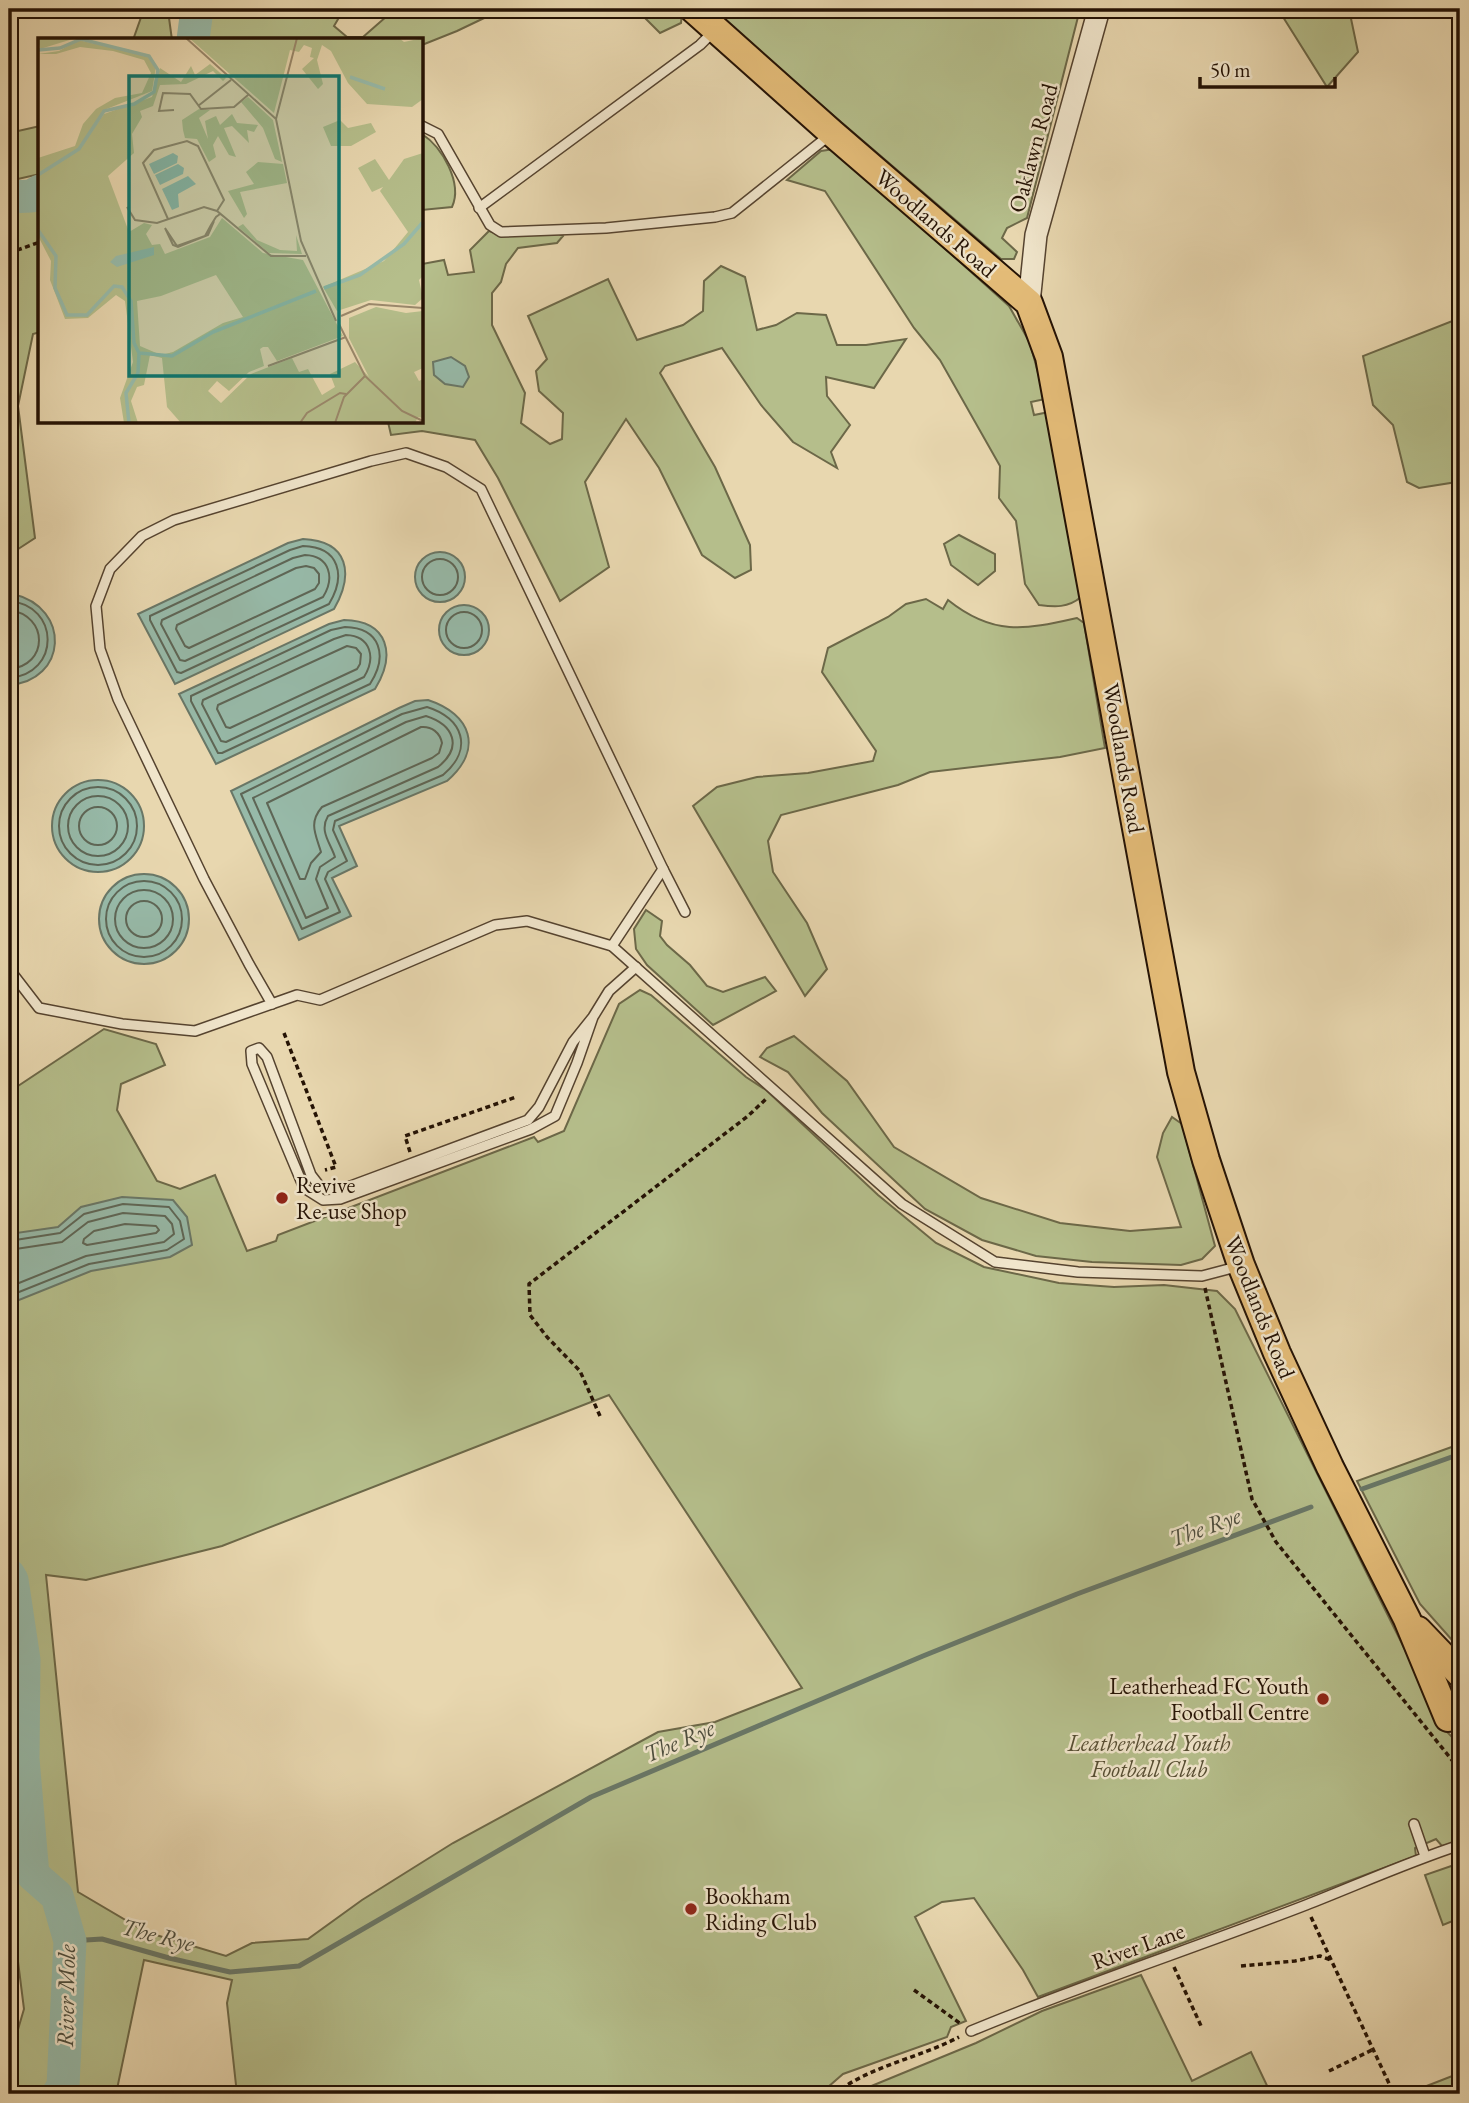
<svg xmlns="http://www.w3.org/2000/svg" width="1469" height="2103" viewBox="0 0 1469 2103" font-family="'EB Garamond',serif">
<rect width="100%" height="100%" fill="#e8d7af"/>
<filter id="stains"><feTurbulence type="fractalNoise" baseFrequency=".00286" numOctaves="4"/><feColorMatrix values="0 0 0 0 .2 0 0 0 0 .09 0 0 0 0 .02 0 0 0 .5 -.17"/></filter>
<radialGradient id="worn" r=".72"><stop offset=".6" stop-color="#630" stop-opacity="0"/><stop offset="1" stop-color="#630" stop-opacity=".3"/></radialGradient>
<g fill="#b5be8b" stroke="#6c6848" stroke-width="2" fill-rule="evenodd">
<polygon points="144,9 171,9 169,18 172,40 133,40"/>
<polygon points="205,9 344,9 334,26 347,37 363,37 395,9 503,9 457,31 422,45 422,40 199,40"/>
<polygon points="636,9 677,9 682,13 681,23 660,33"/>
<polygon points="709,9 1080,9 1027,218 1007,228 1002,238 1017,252 1014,259 1001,259"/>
<polygon points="1278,9 1349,9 1358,52 1327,87"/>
<polygon points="40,126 40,174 9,181 9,133"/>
<path d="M422 134C442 147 463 183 452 207L422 210Z"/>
<path d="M834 149 1009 306 1030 343 1045 399 1031 402 1034 415 1049 412 1081 597C1068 608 1055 607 1039 605L1025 584 1016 521 999 498 1000 466 940 360 914 328 825 191 787 180 821 151Z"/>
<polygon points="40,198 40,332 33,334 18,406 35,538 9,555 9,206 25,205"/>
<polygon points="489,231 506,236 557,233 563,236 557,243 518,248 506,264 501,282 492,293 492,325 525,393 521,423 550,444 562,439 563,413 539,391 536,371 547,359 528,316 608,279 637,340 683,325 703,311 704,281 721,266 745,277 757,330 776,325 797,313 826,315 837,345 866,345 906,339 874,388 826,377 827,396 850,425 831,452 837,468 793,442 761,405 722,348 665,366 660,373 715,467 750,545 751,570 735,578 702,555 659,468 626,419 585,482 609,567 560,601 498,478 475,440 422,431 391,435 388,422 422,422 422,264 444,260 448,275 474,272 470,250"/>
<polygon points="1460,318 1460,495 1457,482 1419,488 1407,482 1393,425 1373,405 1363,356"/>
<polygon points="959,535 995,554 995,571 978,585 951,565 944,544"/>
<path d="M926 599 943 609 948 600C993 636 1024 630 1077 618L1084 623 1105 748 1060 757 930 772 898 785 781 815 768 841 773 872 807 923 827 969 805 996 693 806 717 787 757 777 808 773 873 761 876 751 822 672 828 648 888 617 906 604Z"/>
<polygon points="646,910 662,921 660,936 667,945 690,965 707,986 723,992 765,977 776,991 713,1025 647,965 636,949 634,929"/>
<path d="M640 990 651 995 746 1077 766 1090 878 1195 936 1243 984 1267 1059 1283 1114 1287 1164 1285 1217 1291 1235 1309 1445 1730 1460 1745V1842L1442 1846 1436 1839 1415 1848 1416 1856 1038 1997 1023 1970 974 1898 942 1902 915 1917 966 2021 951 2027 947 2037 843 2074 820 2094H237L227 2003 232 1980 144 1960 116 2094H9V2060L24 2009 9 1890V1092L104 1029 156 1044 165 1065 121 1084 117 1110 157 1181 180 1189 215 1175 247 1251 276 1241 278 1235 534 1137 538 1142 564 1131 619 1004ZM609 1395 802 1688 715 1722 658 1732 453 1843 362 1900 308 1939 252 1943 226 1956 146 1932 78 1892 46 1575 86 1580 222 1546Z"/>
<polygon points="794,1036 847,1081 894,1147 981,1198 1060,1223 1130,1231 1181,1227 1157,1157 1163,1133 1172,1117 1182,1124 1215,1246 1202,1259 1181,1265 1092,1262 1036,1256 982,1240 925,1209 822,1113 788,1072 760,1057 767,1048"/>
<polygon points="1460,1444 1460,1649 1420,1604 1357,1481"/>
<polygon points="1460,1863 1460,1918 1443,1925 1425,1875"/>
<polygon points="1141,1975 1192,2081 1251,2052 1271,2094 852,2094 976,2043 1042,2011"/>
<polygon points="1460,2073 1460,2094 1406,2094"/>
</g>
<g fill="#97baa9" stroke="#697767" stroke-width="2">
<polygon points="451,357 465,366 469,377 463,387 445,384 434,375 433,362"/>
<path d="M303 539C349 541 354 574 334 609L175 684 138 614 288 543Z"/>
<circle cx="440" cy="577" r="25"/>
<path d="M13 594C72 608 67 681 9 685V595Z"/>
<circle cx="464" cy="630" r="25"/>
<path d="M344 620C389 621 396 655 375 689L216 764 179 694 329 624Z"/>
<path d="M428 700C471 714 484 749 447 781L339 826 357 866 332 878 351 916 299 940 231 791 399 708 415 701Z"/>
<circle cx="98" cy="826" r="46"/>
<circle cx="144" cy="919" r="45"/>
<polygon points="122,1197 173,1200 187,1217 192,1245 170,1257 91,1271 9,1304 9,1234 58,1227 81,1207"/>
</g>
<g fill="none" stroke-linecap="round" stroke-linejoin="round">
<g stroke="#5e6656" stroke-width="2">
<path d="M303 546C340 547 346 576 329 604L181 673 177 672 150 620V616L290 550Z"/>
<path d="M305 555C330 556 335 578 323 597L185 661 180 660 161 624 162 620 293 558Z"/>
<circle cx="440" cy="577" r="18"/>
<polygon points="306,566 314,568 319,574 319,583 315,589 189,648 185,646 176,629 177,625 296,568"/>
<path d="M9 601C60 605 61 674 9 678"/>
<path d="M9 610C49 615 49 666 9 669"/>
<circle cx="464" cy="630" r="18"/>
<path d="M345 627C381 628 388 656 370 684L222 753H218L191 701V696L331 630Z"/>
<path d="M346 635C371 636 376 658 364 677L226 742 221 741 202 704 203 700 334 639Z"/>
<polygon points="347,646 356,648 361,654 360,664 357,669 230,728 226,727 217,709 218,705"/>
<path d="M427 707C463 718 474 749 443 775L335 821 333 830 347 861 328 872 325 879 340 912 302 929 241 794 402 714Z"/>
<path d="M426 716C454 725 463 747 438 767L328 816C319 831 330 842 335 857L320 867 316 879 328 908 306 918 253 798 406 722Z"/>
<path d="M421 727C432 726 440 733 442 743L439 753 432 758 322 807C308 823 316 835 321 852L311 863 305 879H300L267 803Z"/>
<circle cx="98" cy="826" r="39"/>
<circle cx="98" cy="826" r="30"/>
<circle cx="98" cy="826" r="19"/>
<circle cx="144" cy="919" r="38"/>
<circle cx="144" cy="919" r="29"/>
<circle cx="144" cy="919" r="18"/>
<polygon points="125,1224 156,1226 159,1230 156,1233 87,1245 83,1243 84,1239 94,1231"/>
<polyline points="9,1241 60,1233 84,1214 123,1204 169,1207 180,1221 184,1239 167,1250 89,1264 9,1296"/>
<polyline points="9,1250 62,1242 88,1222 123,1213 165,1216 172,1224 174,1234 164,1242 86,1256 9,1287"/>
</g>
<g stroke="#697767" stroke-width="5">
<polyline points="1362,1489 1460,1454"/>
<polyline points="70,1941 102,1939 169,1958 230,1972 299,1966 591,1797 923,1656 1077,1594 1311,1507"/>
</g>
<g stroke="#97baa9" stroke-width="33">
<polyline points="193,40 197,9"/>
<polyline points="9,197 31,196 40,191"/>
<polyline points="9,1575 12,1580 24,1660 23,1759 33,1875 57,1896 70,1941 63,2086 58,2094"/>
</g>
<g stroke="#55432f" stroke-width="12">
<g id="service">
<polyline points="422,126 438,134 490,225 501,232 606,228 715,217 732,213 831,134"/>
<polyline points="479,208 700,45 713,32"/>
<polyline points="663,869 685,912"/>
<polyline points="9,969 39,1008 122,1024 195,1031 297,995 320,1000 495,925 527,921 612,946 902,1204 995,1262 1078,1272 1202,1276 1240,1266"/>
<polyline points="272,1004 249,964 204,879 118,699 100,649 96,606 110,569 142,536 174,520 371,461 406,453 446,467 481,489 663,869 612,946"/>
<polyline points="593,1017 577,1063 555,1116 531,1129 340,1199 323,1200 304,1188 252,1064 251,1051 259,1048 267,1057 311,1175 321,1188 337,1191 528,1120 539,1107 573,1042 593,1017 609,991 636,967"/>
<polyline points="1414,1824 1425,1856"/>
<path d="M971 2031C1081 1985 1195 1948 1306 1905 1357 1885 1408 1862 1460 1845"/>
</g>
</g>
<g stroke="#55432f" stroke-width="24">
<polyline id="tertiary" points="1029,303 1036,235 1099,9"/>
</g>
<g stroke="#241204" stroke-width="30">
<g id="primary">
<polyline points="693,9 832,133 1029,303 1049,357 1181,1072 1206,1160 1241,1265 1277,1353 1330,1467 1407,1619 1448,1718"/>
<polyline points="1418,1630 1460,1674"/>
</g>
</g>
<g stroke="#241204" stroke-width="3.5" stroke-dasharray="5 3.5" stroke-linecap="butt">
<polyline points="9,253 40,242"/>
<polyline points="284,1033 336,1167 325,1170"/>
<polyline points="410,1152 405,1136 516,1097"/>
<polyline points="1205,1288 1252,1499 1276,1542 1460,1770"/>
<polyline points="600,1416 580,1371 547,1337 530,1315 529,1284 748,1116 766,1099"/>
<polyline points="1311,1917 1394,2094"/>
<polyline points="1241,1966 1295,1961 1320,1956 1331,1960"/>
<polyline points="1174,1967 1202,2028"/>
<polyline points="914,1990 961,2024"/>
<polyline points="1329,2071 1372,2050"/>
<path d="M834 2094C870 2066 919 2058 959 2037"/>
</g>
<use href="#service" stroke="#f0e5cb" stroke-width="9"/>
<use href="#tertiary" stroke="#f0e5cb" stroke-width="21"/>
<use href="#primary" stroke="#e4bc78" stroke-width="26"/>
</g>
<g fill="#8f2418" stroke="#f0e5cb" stroke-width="2.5">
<circle cx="282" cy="1198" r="7"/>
<circle cx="1323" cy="1699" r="7"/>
<circle cx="691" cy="1909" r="7"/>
</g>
<g text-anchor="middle" stroke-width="5" stroke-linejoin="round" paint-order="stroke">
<g font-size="23" fill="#241204" stroke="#f0e5cb">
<text transform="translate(1033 148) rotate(-75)" y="8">Oaklawn Road</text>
<text transform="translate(936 223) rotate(41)" y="8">Woodlands Road</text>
<text transform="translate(1124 758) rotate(80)" y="8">Woodlands Road</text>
<text transform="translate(1260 1307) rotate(68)" y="8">Woodlands Road</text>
<text transform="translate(1138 1946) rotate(-20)" y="8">River Lane</text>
</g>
<g font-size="23" fill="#241204" stroke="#f0e5cb" text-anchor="start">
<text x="296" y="1193">Revive<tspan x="296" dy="26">Re-use Shop</tspan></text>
<text x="1309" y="1694" text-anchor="end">Leatherhead FC Youth<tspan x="1309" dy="26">Football Centre</tspan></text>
<text x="705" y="1904">Bookham<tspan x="705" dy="26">Riding Club</tspan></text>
</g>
<g font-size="23" font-style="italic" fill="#574e33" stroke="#f0e5cb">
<text x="1149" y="1751">Leatherhead Youth<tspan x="1149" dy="26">Football Club</tspan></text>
</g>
<g font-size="24" font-style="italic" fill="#4c4d3e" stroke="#f0e5cb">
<text transform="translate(1205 1527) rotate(-20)" y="8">The Rye</text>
<text transform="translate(679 1741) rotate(-23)" y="8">The Rye</text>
<text transform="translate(158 1935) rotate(14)" y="8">The Rye</text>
<text transform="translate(66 1996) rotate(-89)" y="8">River Mole</text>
</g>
</g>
<g transform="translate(38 38)">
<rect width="385" height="385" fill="#e8d7af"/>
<path d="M0 0H38L2 11ZM151 0H361L366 4 385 0V61L374 69 329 66 310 45 293 13 284 7 279 22 285 46 280 51 264 31 276 20 272 19 274 10 266 7 261 14 252 12 236 75ZM40 2 110 18 118 29 114 53 66 72 39 114 66 76 114 59 122 30 143 44 153 28 157 37 172 26 188 40 185 43 175 33 148 46 122 47 115 68 102 73 104 79 94 96 96 115 70 138 91 194 106 185 114 187 108 196 114 207 122 206 127 216 172 199 184 180 225 215 265 222 305 298 239 323 230 309H225L222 311 226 328 211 334 191 353 179 343 170 353 183 365 213 336 254 320 261 334 270 331 284 357 297 349 292 336 317 324 331 339 311 300V280L338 269 368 275 385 273V330L376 334 381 343 385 341V380L380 379 377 385H143L129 369 124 320 112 317 106 347 99 349 93 363 100 385H86L82 360 95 324 87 263 78 257 50 280 27 281 12 242 13 223 0 198V120L37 108 45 86 58 71 77 60 104 55 113 35 106 22 75 13 42 9 18 16H0L21 13ZM178 237 205 279 185 285 135 314 123 317 102 308 99 263 123 258ZM210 59 235 82 244 124 237 121 225 90 203 64ZM161 71 172 72 161 80 170 101 167 83 178 78 182 87 194 76 199 85 220 87 216 94 209 92 211 105 194 88 186 90 198 119 191 117 180 98 175 107 178 119 171 124 159 101 147 100 145 92 144 82ZM302 82 310 90 333 85 338 94 313 108H293L285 89ZM385 115V238L381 242 385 260 377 267 333 262 299 273 285 249 346 223 370 194 342 153 345 149 334 154 320 130 337 121 351 142 366 121ZM220 124 245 126 249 145 202 154 209 176 206 180 190 153 216 146 208 134ZM205 186 219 202 242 212 259 213 258 197 264 216 231 215 200 189Z" fill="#b5be8b" fill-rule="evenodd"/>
<path d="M135 115 140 118 139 125 116 136 111 126ZM140 126 146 130 145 136 122 147 117 137ZM150 138 158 146 140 156 141 169 134 172 124 151ZM116 209V217L79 229 72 224 78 218Z" fill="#97baa9"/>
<path fill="none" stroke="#97baa9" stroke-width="3.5" d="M0 12 22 10 43 1 111 18 120 32 116 54 96 66 66 73 41 111 0 137M312 39 347 51M0 192 18 218 17 250 29 277H49L76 248 84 249 93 263 96 305 101 315 100 335 88 355 91 385M286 250 322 237 366 206 385 184M101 315 134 318 175 294 278 253"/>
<path fill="none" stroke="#9a886b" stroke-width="2" d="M148 0 238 81 263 203 298 283M160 68 193 42M136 72 121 73 125 55 152 56 163 71 196 69 210 57M238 81 259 0M89 169 97 182 119 185 166 169 179 173 233 218H268M130 181 105 125 116 112 149 103 160 108 186 162 179 173M176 183 170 197 140 209 135 207 127 190 139 208 167 198 173 187 178 179 182 176M303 278 331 266 385 270M301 286 327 338 364 373 385 383M230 328 308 299M262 385 269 375 302 355 308 356M297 385 306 359 327 338"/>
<path fill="#0f766e" fill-opacity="0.15" stroke="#0f766e" stroke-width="3.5" d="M91 38H301V338H91Z"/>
<rect width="385" height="385" fill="none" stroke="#241204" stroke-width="3.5"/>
</g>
<rect width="1469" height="2103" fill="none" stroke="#e8d7af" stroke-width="35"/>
<rect x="10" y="10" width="1448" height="2082" fill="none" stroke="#241204" stroke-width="3.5"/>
<rect x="18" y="18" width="1434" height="2068" fill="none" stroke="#241204" stroke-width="2"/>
<path d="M1200 77v10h135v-10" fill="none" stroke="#241204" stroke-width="3.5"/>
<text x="1210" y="77" font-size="21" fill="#241204" stroke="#f0e5cb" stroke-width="5" paint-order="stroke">50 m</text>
<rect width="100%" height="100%" filter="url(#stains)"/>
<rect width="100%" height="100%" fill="url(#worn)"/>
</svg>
